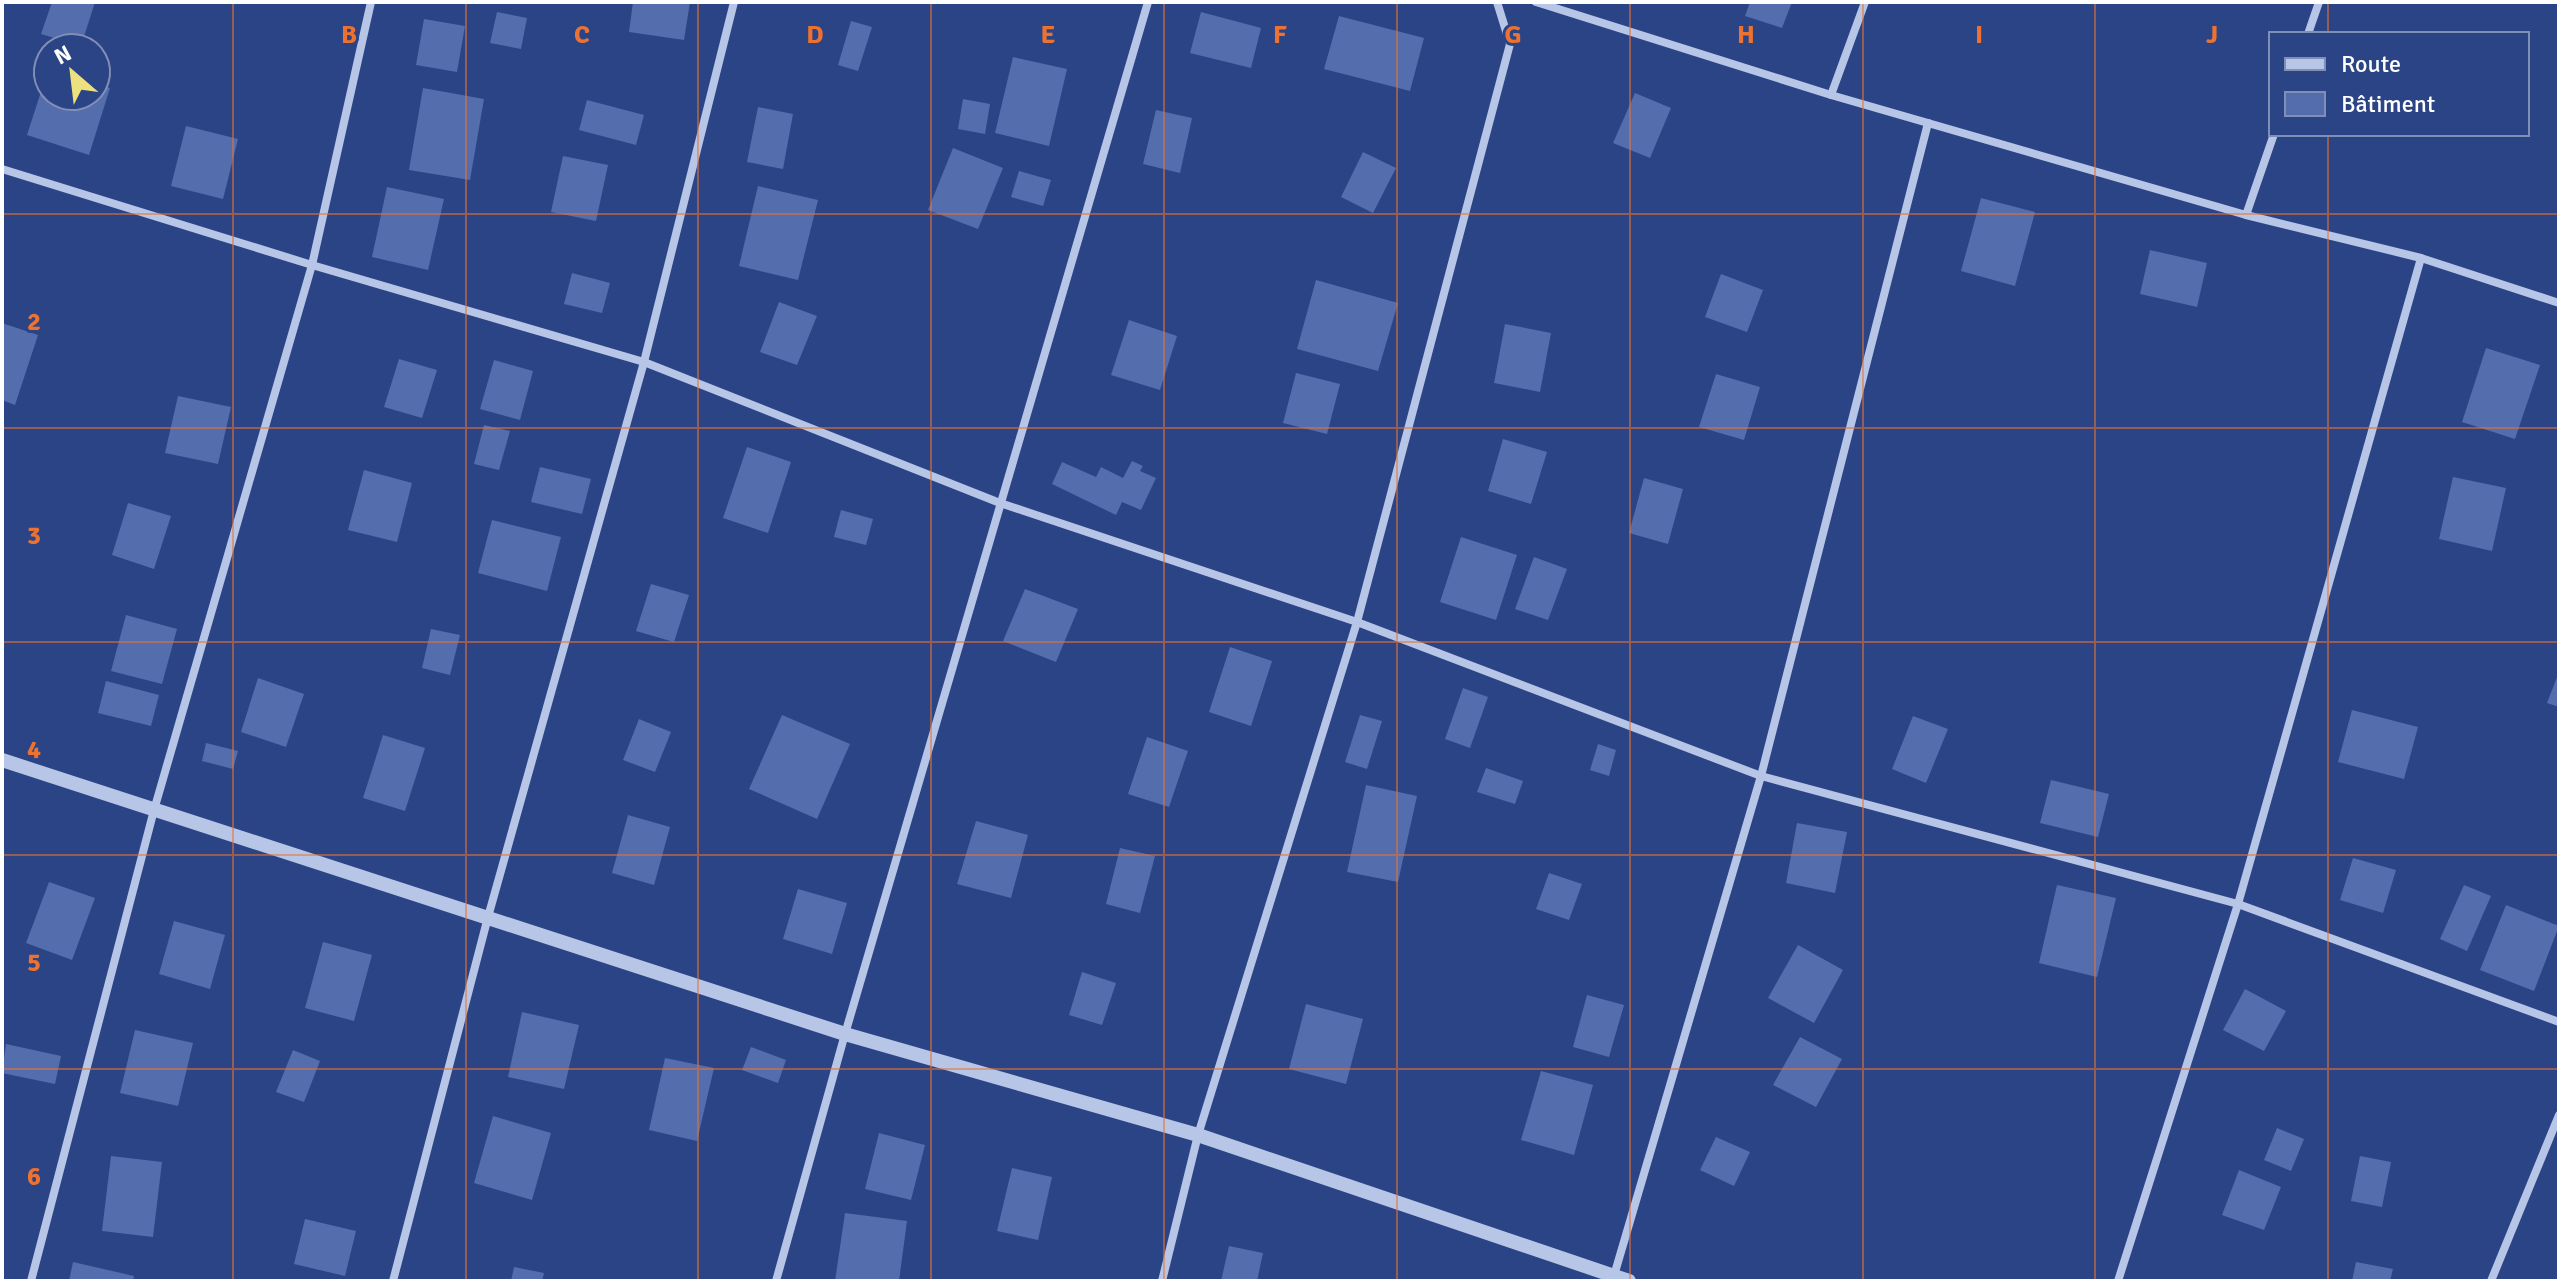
<svg xmlns="http://www.w3.org/2000/svg" width="2561" height="1283" viewBox="0 0 2561 1283" font-family="Signika,sans-serif">
<rect width="100%" height="100%" fill="#2b4486"/>
<g fill="#536dad">
<polygon points="52,2 95,2 81,46 41,34"/>
<polygon points="633,2 690,2 684,40 629,32"/>
<polygon points="1750,2 1792,2 1782,28 1745,16"/>
<polygon points="497,12 527,18 521,49 490,43"/>
<polygon points="1201,12 1261,28 1251,68 1190,53"/>
<polygon points="1339,16 1424,38 1410,91 1324,69"/>
<polygon points="424,19 465,26 457,72 416,65"/>
<polygon points="851,21 872,27 858,71 838,65"/>
<polygon points="1013,57 1067,69 1049,146 995,133"/>
<polygon points="48,70 48,96 96,96 96,84 110,88 89,155 27,135"/>
<polygon points="423,88 484,99 470,180 409,170"/>
<polygon points="1635,93 1671,108 1650,158 1613,143"/>
<polygon points="963,99 990,104 985,134 958,129"/>
<polygon points="587,100 644,115 636,145 579,130"/>
<polygon points="758,107 793,114 783,169 747,162"/>
<polygon points="1156,110 1192,118 1180,173 1143,164"/>
<polygon points="186,126 238,139 223,199 171,186"/>
<polygon points="953,148 1003,168 978,229 928,210"/>
<polygon points="1363,152 1396,168 1373,213 1341,197"/>
<polygon points="563,156 608,165 596,221 551,212"/>
<polygon points="1019,171 1051,180 1043,206 1011,197"/>
<polygon points="758,186 818,200 798,280 739,266"/>
<polygon points="387,187 444,199 428,270 372,257"/>
<polygon points="1981,198 2035,212 2015,286 1961,271"/>
<polygon points="2150,250 2207,263 2197,307 2140,294"/>
<polygon points="572,273 610,283 602,313 564,304"/>
<polygon points="1721,274 1763,290 1747,332 1705,317"/>
<polygon points="1316,280 1398,303 1378,371 1297,349"/>
<polygon points="779,302 817,316 797,365 760,352"/>
<polygon points="1129,320 1177,336 1160,390 1111,375"/>
<polygon points="2,323 38,335 15,405 2,400"/>
<polygon points="1505,324 1551,333 1540,392 1494,383"/>
<polygon points="2486,348 2540,365 2515,439 2462,422"/>
<polygon points="399,359 437,370 422,418 384,407"/>
<polygon points="494,360 533,371 520,420 480,409"/>
<polygon points="1296,373 1340,384 1327,434 1283,423"/>
<polygon points="1716,374 1760,387 1744,440 1699,427"/>
<polygon points="178,396 231,407 218,464 165,453"/>
<polygon points="484,425 510,431 499,470 474,464"/>
<polygon points="1503,439 1547,452 1531,504 1488,491"/>
<polygon points="747,447 791,462 768,533 723,518"/>
<polygon points="1132,461 1143,466 1140,471 1156,478 1141,510 1122,502 1116,515 1052,484 1062,462 1096,477 1101,467 1123,478"/>
<polygon points="540,467 591,479 582,514 531,502"/>
<polygon points="364,470 412,483 397,542 348,530"/>
<polygon points="2453,477 2506,488 2492,551 2439,539"/>
<polygon points="1644,478 1683,489 1668,544 1629,533"/>
<polygon points="128,503 171,516 154,569 112,555"/>
<polygon points="841,510 873,519 866,545 834,537"/>
<polygon points="492,520 561,537 547,591 478,573"/>
<polygon points="1461,537 1517,555 1496,620 1440,602"/>
<polygon points="1534,557 1567,569 1548,620 1515,609"/>
<polygon points="651,584 689,595 674,642 636,631"/>
<polygon points="1025,589 1078,609 1056,662 1003,641"/>
<polygon points="126,615 177,629 162,684 111,671"/>
<polygon points="431,629 460,635 450,675 422,668"/>
<polygon points="1230,647 1272,661 1251,726 1209,712"/>
<polygon points="2559,672 2559,707 2547,703"/>
<polygon points="258,678 304,694 286,747 241,732"/>
<polygon points="106,681 159,695 151,726 98,713"/>
<polygon points="1463,688 1488,697 1470,748 1445,739"/>
<polygon points="2352,710 2418,727 2404,779 2338,762"/>
<polygon points="782,715 850,744 817,819 749,789"/>
<polygon points="1360,715 1382,721 1367,769 1345,762"/>
<polygon points="1913,716 1948,729 1926,783 1892,769"/>
<polygon points="639,719 671,732 655,772 623,760"/>
<polygon points="383,735 425,748 405,811 363,798"/>
<polygon points="1147,737 1188,751 1169,807 1128,794"/>
<polygon points="206,743 238,751 233,769 202,761"/>
<polygon points="1598,744 1616,750 1609,776 1590,770"/>
<polygon points="1486,768 1523,781 1515,804 1477,792"/>
<polygon points="2051,780 2109,794 2098,837 2040,823"/>
<polygon points="1366,785 1417,796 1398,882 1347,872"/>
<polygon points="628,815 670,827 654,885 612,873"/>
<polygon points="976,821 1028,835 1011,898 957,884"/>
<polygon points="1797,823 1847,832 1835,893 1786,883"/>
<polygon points="1120,848 1155,856 1140,913 1106,904"/>
<polygon points="2353,858 2396,870 2383,913 2340,900"/>
<polygon points="1549,873 1582,884 1569,920 1536,909"/>
<polygon points="49,882 95,898 72,960 26,943"/>
<polygon points="2057,885 2116,898 2097,977 2039,963"/>
<polygon points="2464,885 2491,896 2467,951 2440,939"/>
<polygon points="798,889 847,903 832,954 783,939"/>
<polygon points="2506,905 2559,926 2534,991 2480,970"/>
<polygon points="174,921 225,935 210,989 159,974"/>
<polygon points="323,942 372,955 354,1021 305,1008"/>
<polygon points="1798,945 1843,970 1814,1023 1768,998"/>
<polygon points="1082,972 1116,983 1102,1025 1069,1015"/>
<polygon points="2245,989 2286,1011 2264,1051 2223,1030"/>
<polygon points="1587,995 1624,1005 1609,1057 1573,1047"/>
<polygon points="1306,1004 1363,1019 1346,1084 1289,1069"/>
<polygon points="522,1012 579,1025 564,1089 508,1077"/>
<polygon points="135,1030 193,1043 178,1106 120,1093"/>
<polygon points="1800,1037 1842,1059 1816,1107 1773,1085"/>
<polygon points="6,1044 61,1056 55,1084 2,1073"/>
<polygon points="751,1047 786,1060 778,1083 742,1070"/>
<polygon points="293,1050 320,1061 304,1102 276,1092"/>
<polygon points="665,1058 714,1068 697,1141 649,1130"/>
<polygon points="1541,1071 1593,1085 1574,1155 1521,1140"/>
<polygon points="493,1116 551,1133 532,1200 474,1183"/>
<polygon points="2277,1128 2304,1139 2291,1171 2264,1160"/>
<polygon points="879,1133 925,1145 911,1200 865,1189"/>
<polygon points="1716,1137 1750,1152 1734,1186 1700,1170"/>
<polygon points="111,1156 162,1162 153,1237 102,1231"/>
<polygon points="2360,1156 2391,1162 2382,1207 2351,1201"/>
<polygon points="1012,1168 1052,1177 1038,1240 997,1231"/>
<polygon points="2239,1170 2281,1187 2264,1230 2222,1215"/>
<polygon points="845,1213 907,1221 899,1281 835,1281"/>
<polygon points="305,1219 356,1231 345,1276 294,1264"/>
<polygon points="1229,1246 1263,1253 1257,1281 1221,1281"/>
<polygon points="73,1262 134,1276 133,1281 69,1281"/>
<polygon points="2356,1262 2393,1269 2390,1281 2352,1281"/>
<polygon points="514,1267 544,1273 542,1281 511,1281"/>
</g>
<g fill="none" stroke-linecap="round" stroke-linejoin="round">
<g stroke="#b7c5e7" stroke-width="8">
<polyline points="1536,2 1831,95 2246,215 2421,258 2559,303"/>
<polyline points="2308,34 2319,2"/>
<polyline points="1831,95 1865,2"/>
<polyline points="2,169 312,265 644,362 1000,503 1357,622 1761,776 2238,904 2559,1022"/>
<polyline points="2246,215 2274,134"/>
<polyline points="1613,1279 1761,776 1928,123"/>
<polyline points="31,1281 154,810 312,265 371,2"/>
<polyline points="393,1281 488,917 644,362 734,2"/>
<polyline points="776,1281 845,1034 1148,2"/>
<polyline points="1162,1281 1198,1135 1357,622 1510,44 1497,2"/>
<polyline points="2118,1281 2238,904 2421,258"/>
<polyline points="2491,1281 2559,1115"/>
</g>
<polyline stroke="#b7c5e7" stroke-width="14" points="2,760 845,1034 1198,1135 1629,1281"/>
</g>
<path fill="none" stroke="#eb7230" stroke-width="2" stroke-opacity="0.55" d="M233 2V1281M466 2V1281M698 2V1281M931 2V1281M1164 2V1281M1397 2V1281M1630 2V1281M1863 2V1281M2095 2V1281M2328 2V34M2328 134V1281M2 214H2559M2 428H2559M2 642H2559M2 855H2559M2 1069H2559"/>
<g font-size="26" text-anchor="middle" font-weight="bold" fill="#eb7230" stroke="#2b4486" stroke-width="6" stroke-linejoin="round" paint-order="stroke">
<text x="349" y="43">B</text>
<text x="582" y="43">C</text>
<text x="815" y="43">D</text>
<text x="1048" y="43">E</text>
<text x="1280" y="43">F</text>
<text x="1513" y="43">G</text>
<text x="1746" y="43">H</text>
<text x="1979" y="43">I</text>
<text x="2212" y="43">J</text>
<text x="34" y="330">2</text>
<text x="34" y="544">3</text>
<text x="34" y="758">4</text>
<text x="34" y="971">5</text>
<text x="34" y="1185">6</text>
</g>
<rect width="2561" height="1283" fill="none" stroke="#ffffff" stroke-width="8"/>
<rect x="2269" y="32" width="260" height="104" fill="#2b4486" stroke="#808fb6" stroke-width="2"/>
<rect x="2285" y="58" width="40" height="12" fill="#b7c5e7" stroke="#808fb6" stroke-width="2"/>
<text x="2341" y="72" font-size="24" fill="#ffffff">Route</text>
<rect x="2285" y="92" width="40" height="24" fill="#536dad" stroke="#808fb6" stroke-width="2"/>
<text x="2341" y="112" font-size="24" fill="#ffffff">Bâtiment</text>
<g transform="translate(72 72) rotate(332)"><circle r="38" fill="#2b4486" stroke="#808fb6" stroke-width="2"/>
<path d="M0-6L14 30L0 20L-14 30Z" fill="#ede07f"/>
<text y="-12" font-size="22" font-weight="bold" text-anchor="middle" fill="#ffffff">N</text>
</g>
</svg>
